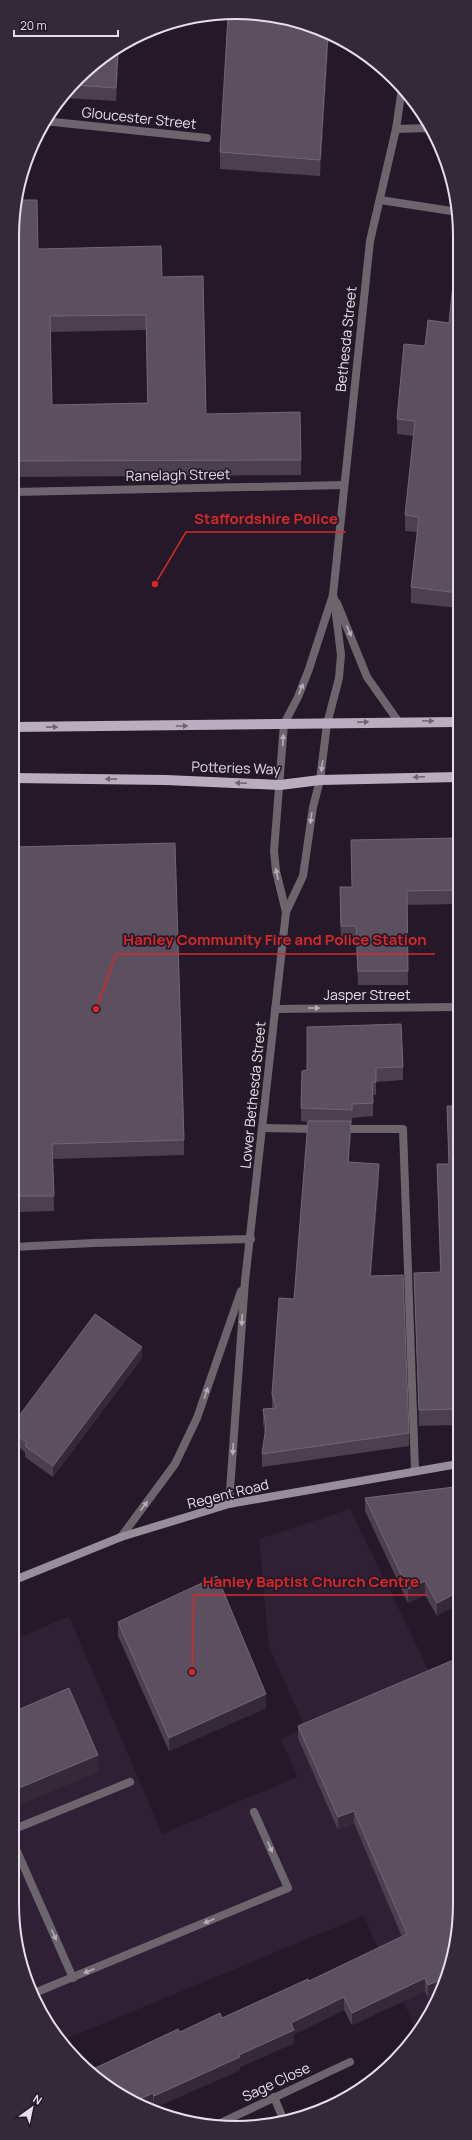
<svg xmlns="http://www.w3.org/2000/svg" width="472" height="2140" viewBox="0 0 472 2140" font-family="Manrope,sans-serif">
<rect width="100%" height="100%" fill="#251929"/>
<polygon fill="#302035" points="350,1509 431,1675 458,1933 430,2016 417,2031 363,1916 61,2041 29,1990 12,1904 12,1641 69,1616 162,1834 297,1777 281,1739 305,1728 269,1646 259,1539"/>
<g fill="none" stroke-linecap="round" stroke-linejoin="round">
<g stroke="#6c656e" stroke-width="8">
<polyline points="44,121 207,138"/>
<polyline points="396,129 431,128"/>
<polyline points="380,200 458,212"/>
<polyline points="263,1128 317,1129"/>
<polyline points="341,1129 403,1129 415,1470"/>
<polyline points="13,1247 93,1243 251,1239"/>
<polyline points="12,1830 130,1782"/>
<polyline points="12,1840 73,1978"/>
<polyline points="32,1994 288,1888 254,1812"/>
</g>
<g stroke="#6c656e" stroke-width="8">
<polyline points="14,492 344,485"/>
<polyline points="337,603 367,677 398,721"/>
<polyline points="286,912 303,876 313,807 320,780 327,724 339,678 341,655 334,598"/>
<polyline points="275,1009 458,1007"/>
<polyline points="229,1504 245,1281 286,912 276,871 274,851 284,724 298,697 309,669 333,595 370,241 396,129 402,88"/>
<polyline points="121,1537 175,1464 197,1418 241,1291"/>
<polyline points="274,2097 284,2121"/>
<polyline points="214,2126 350,2062"/>
</g>
<polyline stroke="#988e9b" stroke-width="8" points="12,1581 121,1537 229,1504 458,1464"/>
<g stroke="#baadbf" stroke-width="10">
<polyline points="13,727 458,722"/>
<polyline points="13,778 166,780 280,785 320,780 458,777"/>
</g>
</g>
<g fill="#4c3f50" fill-rule="evenodd">
<polygon points="329,33 320,176 220,169 220,152"/>
<polygon points="119,49 116,101 65,98 100,58"/>
<path d="M14 207 38 249 162 277 206 414 301 460V475L14 477ZM146 330 147 403 52 405 50 332Z"/>
<polygon points="458,234 458,608 411,603 411,587 417,532 405,531 405,515 414,436 397,434 397,419 425,346 449,323"/>
<polygon points="458,838 458,904 407,905 408,985 358,985 356,940 341,940 340,902 352,887"/>
<polygon points="13,847 184,1140 184,1155 53,1159 54,1211 14,1212 13,1167"/>
<polygon points="403,1067 403,1080 376,1082 376,1095 373,1095 373,1116 352,1118 352,1123 351,1123 351,1134 349,1162 379,1178 371,1276 409,1433 409,1446 262,1467 262,1454 265,1433 263,1423 263,1409 272,1408 272,1394 294,1299 308,1122 301,1121 301,1108 307,1070"/>
<polygon points="447,1106 458,1106 458,1425 419,1426 414,1273 440,1273 437,1164 449,1164"/>
<polygon points="142,1358 53,1477 25,1457 25,1452 13,1443 13,1424"/>
<polygon points="454,1487 437,1616 425,1595 408,1603 365,1511 365,1498"/>
<polygon points="118,1622 266,1708 169,1751 118,1636"/>
<polygon points="298,1726 458,1933 438,1994 428,1998 425,1991 352,2025 344,2010 294,2034 294,2043 240,2067 240,2070 154,2108 153,2106 137,2105 180,2032 222,2018 309,1981 402,1937 354,1823 338,1830 298,1738"/>
</g>
<g fill="#352939">
<polygon points="328,33 329,33 320,176 320,160"/>
<polygon points="118,49 119,49 116,101 116,88"/>
<polygon points="351,1121 351,1134 348,1176 348,1162"/>
<polygon points="379,1164 379,1178 370,1289 370,1276"/>
<polygon points="142,1347 142,1358 53,1477 53,1466"/>
<polygon points="425,1581 425,1595 408,1603 408,1589"/>
<polygon points="458,1592 458,1605 437,1616 437,1603"/>
<polygon points="266,1694 266,1708 169,1751 169,1738"/>
<polygon points="98,1755 98,1772 12,1808 12,1791"/>
<polygon points="354,1811 354,1823 338,1830 338,1817"/>
<polygon points="425,1978 425,1991 352,2025 352,2013"/>
<polygon points="443,1979 438,1994 428,1998 428,1985"/>
<polygon points="344,1997 344,2010 294,2034 294,2043 240,2067 240,2070 154,2108 154,2096 239,2055 291,2023"/>
<polygon points="153,2093 153,2106 149,2108 137,2105 134,2102"/>
</g>
<g fill="#5c5060" stroke="#726676" fill-rule="evenodd">
<polygon points="265,14 328,33 320,160 220,152 228,16"/>
<polygon points="118,49 116,88 76,85 100,58"/>
<path d="M16 200H37L38 249 161 246 162 277 203 276 206 414 300 412 301 460 14 461V207ZM146 315 148 403 52 405 50 316Z"/>
<polygon points="458,234 458,593 411,587 419,517 405,515 415,421 397,419 404,344 425,346 428,320 449,323"/>
<polygon points="458,838 458,890 407,891 408,971 358,971 356,926 341,926 340,887 352,887 351,840"/>
<polygon points="175,843 184,1140 52,1144 54,1196 14,1196 13,1152 13,847"/>
<polygon points="401,1024 403,1067 376,1068 376,1082 372,1082 373,1103 352,1104 352,1110 301,1108 302,1071 307,1070 307,1027"/>
<polygon points="447,1106 458,1106 458,1409 419,1410 414,1273 441,1272 437,1164 449,1164"/>
<polygon points="308,1121 351,1121 348,1162 379,1164 370,1276 403,1275 409,1433 262,1454 266,1426 263,1409 276,1408 272,1394 279,1298 294,1299"/>
<polygon points="95,1314 142,1347 53,1466 25,1446 27,1443 13,1432 13,1424"/>
<polygon points="454,1487 458,1494 458,1592 437,1603 425,1581 408,1589 365,1498"/>
<polygon points="217,1576 266,1694 169,1738 118,1622"/>
<polygon points="458,1658 458,1933 443,1979 428,1985 425,1978 352,2013 344,1997 291,2023 294,2030 239,2055 240,2057 154,2096 153,2093 134,2102 91,2070 178,2029 180,2032 220,2013 222,2018 308,1979 309,1981 407,1934 354,1811 338,1817 298,1726"/>
<polygon points="69,1688 98,1755 12,1791 12,1692 20,1709"/>
</g>
<defs><path id="oneway-solid" d="M-6-.8H1V-3.2L6.5 0L1 3.2V.8H-6Z"/></defs>
<g fill="#b5aeb8">
<use href="#oneway-solid" transform="translate(349 631) rotate(66)"/>
<use href="#oneway-solid" transform="translate(301 689) rotate(-68)"/>
<use href="#oneway-solid" transform="translate(283 740) rotate(-86)"/>
<use href="#oneway-solid" transform="translate(322 766) rotate(98)"/>
<use href="#oneway-solid" transform="translate(311 818) rotate(98)"/>
<use href="#oneway-solid" transform="translate(277 874) rotate(-101)"/>
<use href="#oneway-solid" transform="translate(314 1008)"/>
<use href="#oneway-solid" transform="translate(242 1320) rotate(94)"/>
<use href="#oneway-solid" transform="translate(206 1393) rotate(-71)"/>
<use href="#oneway-solid" transform="translate(233 1449) rotate(94)"/>
<use href="#oneway-solid" transform="translate(144 1506) rotate(-53)"/>
<use href="#oneway-solid" transform="translate(270 1847) rotate(66)"/>
<use href="#oneway-solid" transform="translate(209 1921) rotate(157)"/>
<use href="#oneway-solid" transform="translate(54 1935) rotate(66)"/>
<use href="#oneway-solid" transform="translate(89 1971) rotate(157)"/>
</g>
<g fill="#706374">
<use href="#oneway-solid" transform="translate(428 721)"/>
<use href="#oneway-solid" transform="translate(363 722) rotate(-2)"/>
<use href="#oneway-solid" transform="translate(182 726)"/>
<use href="#oneway-solid" transform="translate(52 727) rotate(-1)"/>
<use href="#oneway-solid" transform="translate(419 777) rotate(178)"/>
<use href="#oneway-solid" transform="translate(111 779) rotate(-179)"/>
<use href="#oneway-solid" transform="translate(241 783) rotate(-177)"/>
</g>
<g text-anchor="middle" stroke-width="3.5" stroke-linejoin="round" paint-order="stroke">
<g font-size="14" fill="#e6dee9" stroke="#251929">
<text transform="translate(139 118) rotate(6)" y="5">Gloucester Street</text>
<text transform="translate(346 339) rotate(-84)" y="5">Bethesda Street</text>
<text transform="translate(178 475) rotate(-1)" y="5">Ranelagh Street</text>
<text transform="translate(236 768) rotate(2)" y="5">Potteries Way</text>
<text x="367" y="1000">Jasper Street</text>
<text transform="translate(253 1095) rotate(-84)" y="5">Lower Bethesda Street</text>
<text transform="translate(228 1494) rotate(-14)" y="5">Regent Road</text>
<text transform="translate(276 2082) rotate(-25)" y="5">Sage Close</text>
</g>
</g>
<path d="M0 0H472V2140H0ZM236 19H236A217 217 0 0 1 453 236V1904A217 217 0 0 1 236 2121H236A217 217 0 0 1 19 1904V236A217 217 0 0 1 236 19Z" fill="#342938" fill-rule="evenodd"/>
<path fill="none" stroke="#e6dee9" stroke-width="2" d="M236 19H236A217 217 0 0 1 453 236V1904A217 217 0 0 1 236 2121H236A217 217 0 0 1 19 1904V236A217 217 0 0 1 236 19Z"/>
<path fill="none" stroke="#d62828" stroke-width="1.5" d="M155 584L186 532H346M96 1009L116 954H435M192 1672L194 1595H427"/>
<g fill="#d62828" stroke="#251929" stroke-width="1.5">
<circle cx="155" cy="584" r="4"/>
<circle cx="96" cy="1009" r="4"/>
<circle cx="192" cy="1672" r="4"/>
</g>
<g font-size="15" text-anchor="middle" font-weight="bold" fill="#d62828" stroke="#251929" stroke-width="3.5" stroke-linejoin="round" paint-order="stroke">
<text x="266" y="524">Staffordshire Police</text>
<text x="275" y="945">Hanley Community Fire and Police Station</text>
<text x="311" y="1587">Hanley Baptist Church Centre</text>
</g>
<g transform="translate(32 2108) rotate(33)" stroke="#251929" stroke-width="3" paint-order="stroke">
<path d="M0-3L7 15L0 10L-7 15Z" fill="#e6dee9"/>
<text y="-6" font-size="11" font-weight="bold" text-anchor="middle" fill="#e6dee9">N</text>
</g>
<path d="M14 30v6h104v-6" fill="none" stroke="#e6dee9" stroke-width="2"/>
<text x="20" y="30" font-size="12" fill="#e6dee9" stroke="#251929" stroke-width="3" paint-order="stroke">20 m</text>
</svg>
